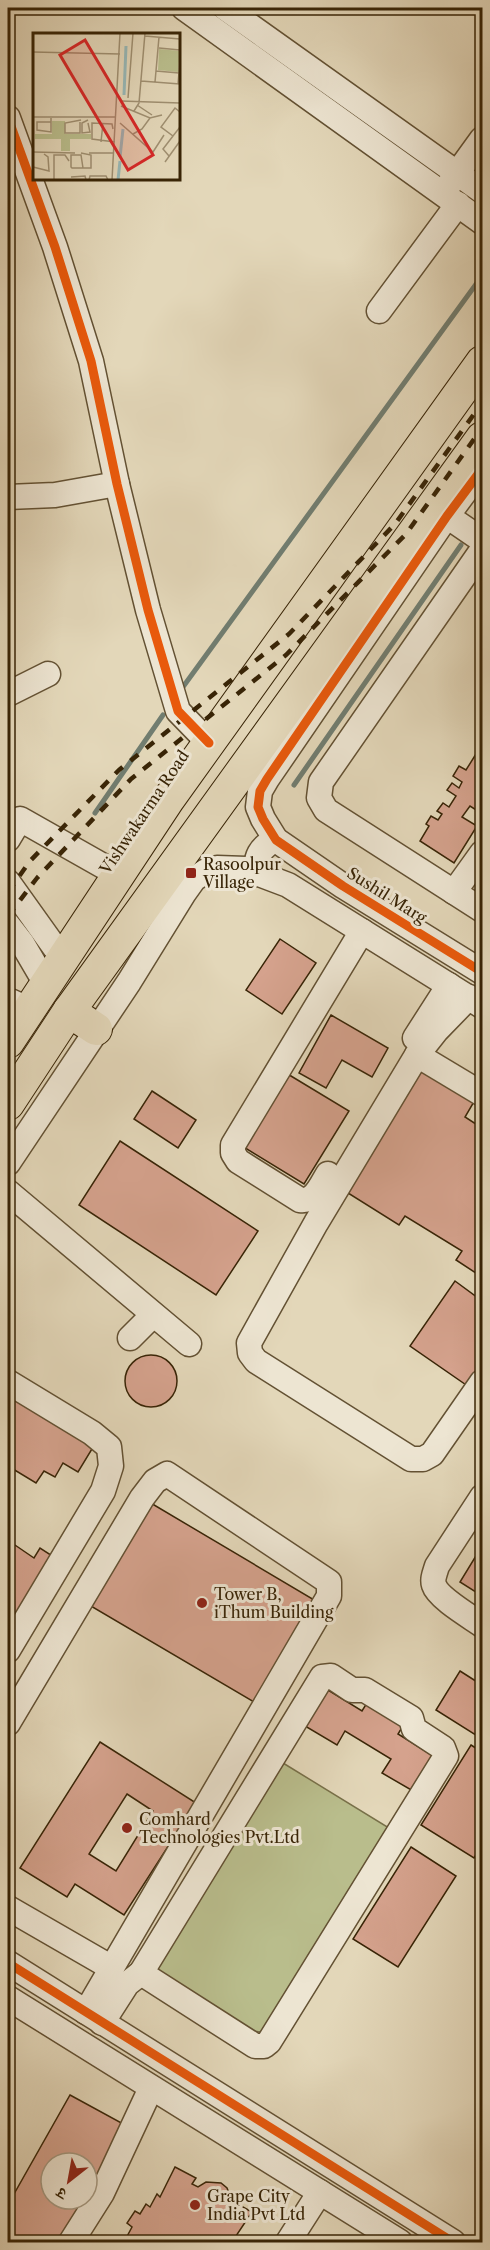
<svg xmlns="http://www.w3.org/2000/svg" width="490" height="2250" viewBox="0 0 490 2250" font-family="'Libre Caslon Text','Noto Serif Devanagari',serif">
<rect width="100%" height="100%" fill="#e3d7b9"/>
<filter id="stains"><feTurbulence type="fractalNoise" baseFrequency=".00333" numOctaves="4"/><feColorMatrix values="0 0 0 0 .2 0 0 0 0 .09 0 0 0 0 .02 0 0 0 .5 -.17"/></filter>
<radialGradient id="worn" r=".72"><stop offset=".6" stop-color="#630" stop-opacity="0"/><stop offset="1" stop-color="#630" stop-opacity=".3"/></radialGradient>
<polygon fill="#b9bd8c" stroke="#787049" stroke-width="1.5" points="283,1763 389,1828 261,2032 240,2030 163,1980 156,1963"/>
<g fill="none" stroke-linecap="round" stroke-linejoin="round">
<g stroke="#717d70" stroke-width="5">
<polyline points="180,691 482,276"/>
<polyline points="294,785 461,545"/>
<polyline points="95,813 163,715"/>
</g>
</g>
<g fill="#d5a28d" stroke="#382406" stroke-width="1.5" fill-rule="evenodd">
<polygon points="476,754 482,759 482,810 481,813 470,806 462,817 477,826 454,863 420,841 429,826 426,824 431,816 438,820 442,814 437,811 443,803 449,807 456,796 447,790 452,783 459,788 462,782 453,776 459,766 466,770"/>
<polygon points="280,939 316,963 282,1014 246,990"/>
<polygon points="331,1015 388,1048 372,1077 342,1060 326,1088 299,1073"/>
<polygon points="418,1064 475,1100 465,1117 482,1128 482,1277 456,1260 462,1251 405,1216 399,1225 340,1188"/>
<polygon points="286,1073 349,1111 304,1184 242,1146"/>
<polygon points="152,1091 196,1120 178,1148 134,1119"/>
<polygon points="120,1141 258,1231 216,1295 79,1205"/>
<polygon points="455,1281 482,1301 482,1373 472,1389 410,1346"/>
<circle cx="151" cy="1381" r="26"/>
<polygon points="8,1392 95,1444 78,1472 63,1463 55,1477 44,1471 36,1483 8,1466"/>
<polygon points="144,1499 321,1604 261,1706 84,1602"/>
<polygon points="12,1543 34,1558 40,1548 57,1559 8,1640 8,1582 14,1571 8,1567 8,1549"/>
<polygon points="482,1546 482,1596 460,1582"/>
<polygon points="460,1671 482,1685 482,1739 436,1710"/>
<polygon points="328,1690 362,1711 370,1698 406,1721 398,1734 435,1757 413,1791 382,1773 391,1759 345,1731 337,1745 305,1726"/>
<path d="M100 1742 196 1803 124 1915 75 1884 67 1897 20 1868ZM127 1794 153 1811 116 1871 89 1854Z"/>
<polygon points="471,1745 482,1752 482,1845 474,1858 421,1825"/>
<polygon points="411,1847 456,1876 398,1967 353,1939"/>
<polygon points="70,2095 127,2126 87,2197 87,2163 51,2163 51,2199 86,2199 62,2242 8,2242 8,2200 10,2201"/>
<polygon points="175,2167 196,2178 192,2184 198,2187 206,2182 221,2183 227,2188 232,2201 252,2212 232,2242 124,2242 132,2227 127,2223 135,2211 140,2214 146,2204 150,2207 157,2194 160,2197"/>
</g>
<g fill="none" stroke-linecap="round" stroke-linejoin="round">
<g stroke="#635133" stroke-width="27">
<g id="minor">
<polyline points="184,8 482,222"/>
<polyline points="225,8 482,191"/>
<polyline points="8,118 55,247 91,361 117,484 148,610 178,711 209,743"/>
<polyline points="448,186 482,139"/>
<polyline points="379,311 458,204"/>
<polyline points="482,469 447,516 267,779 260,791 258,807 263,819 276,840 343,886 482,972"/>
<polyline points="8,497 55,495 117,484"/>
<polyline points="447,516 482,540"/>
<polyline points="482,550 321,782 319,798 326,810 482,910"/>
<polyline points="8,694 48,674"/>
<polyline points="8,839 20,819 119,875"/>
<path d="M259 874C253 858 261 846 276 840"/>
<polyline points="8,882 63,959"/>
<polyline points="454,892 482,853"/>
<polyline points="8,925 22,943 46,984"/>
<polyline points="469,997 436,1031 417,1055 316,1223 249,1343 250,1353 256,1361 411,1459 423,1459 432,1454 482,1382"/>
<polyline points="8,1000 30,1010"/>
<polyline points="415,1038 449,985"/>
<polyline points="417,1055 482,1094"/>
<polyline points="8,1163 129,982 184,893 194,879 206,871 217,868 246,869 288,885 482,1006"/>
<path d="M328 1174C321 1185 315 1202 300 1200L238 1161 233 1153V1145L362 931"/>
<polyline points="8,1192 189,1344"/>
<polyline points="130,1338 153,1315"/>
<polyline points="8,1382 92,1433 109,1447 111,1466 103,1491 8,1650"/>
<path d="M482 1497 437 1566C435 1573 432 1579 434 1585 438 1598 471 1617 482 1625"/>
<polygon points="331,1676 352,1690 365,1690 411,1718 414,1729 443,1748 446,1756 269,2042 264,2046 255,2046 141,1973 322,1677"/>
<polyline points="8,1723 142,1498 155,1481 167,1474 329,1582 329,1596 86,2012"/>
<polyline points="8,1908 112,1968"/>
<polyline points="8,1963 453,2242"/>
<polyline points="8,1998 400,2242"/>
<polyline points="102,2023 127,1984 141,1973"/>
<polyline points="71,2242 102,2193 151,2088"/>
<polyline points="288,2242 320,2192"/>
</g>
</g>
<g stroke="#382406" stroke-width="34">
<g id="major">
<polyline points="69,1011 96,1029"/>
<polyline points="8,1042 168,800 482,362"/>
<polyline points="8,1104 69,1011 482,438"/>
</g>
</g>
<use href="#minor" stroke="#ede5d2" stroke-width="24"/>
<use href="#major" stroke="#e3d7b9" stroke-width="32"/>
<g stroke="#382406" stroke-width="4.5" stroke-dasharray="10 10" stroke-linecap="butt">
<polyline points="8,892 30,861 119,770 289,634 395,524 482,403"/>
<polyline points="8,916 37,878 131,779 286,655 406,534 482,428"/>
</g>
<g stroke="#ede5d2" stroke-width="13">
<g id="cycleway">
<polyline points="8,118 55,247 91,361 117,484 148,610 178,711 209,743"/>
<polyline points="482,469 447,516 267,779 260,791 258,807 263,819 276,840 343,886 482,972"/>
<polyline points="8,1963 453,2242"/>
</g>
</g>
<use href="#cycleway" stroke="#e8590c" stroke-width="9"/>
</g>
<g fill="#8f2418" stroke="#ede5d2" stroke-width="2">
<rect x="185" y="867" width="12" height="12" rx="3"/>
<circle cx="202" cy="1603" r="6"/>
<circle cx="127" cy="1828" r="6"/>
<circle cx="195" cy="2205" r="6"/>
</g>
<g text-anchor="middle" stroke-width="6" stroke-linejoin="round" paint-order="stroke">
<g font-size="16" fill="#382406" stroke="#ede5d2">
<text transform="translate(144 812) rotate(-56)" y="6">Vishwakarma Road</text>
<text transform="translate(387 895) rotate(32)" y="6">Sushil Marg</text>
</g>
<g font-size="16" fill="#382406" stroke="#ede5d2" text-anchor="start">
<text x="203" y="870">Rasoolpur<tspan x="203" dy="18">Village</tspan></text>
<text x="214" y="1600">Tower B,<tspan x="214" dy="18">iThum Building</tspan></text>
<text x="139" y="1825">Comhard<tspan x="139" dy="18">Technologies Pvt.Ltd</tspan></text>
<text x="207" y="2202">Grape City<tspan x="207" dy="18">India Pvt Ltd</tspan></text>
</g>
</g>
<g transform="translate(33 33)">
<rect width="147" height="147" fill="#e3d7b9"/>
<path d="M126 16 147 18 145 39 125 37ZM19 88H32V101H58V106H37V118H28V106H2V101H19Z" fill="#b9bd8c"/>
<path fill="none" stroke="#97b8b7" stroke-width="3" d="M91 62 93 13M87 124 90 96M85 147 87 128"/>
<path fill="none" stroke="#9f8f71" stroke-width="1.5" d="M112 3 147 6M126 15 147 17M0 19 87 21M123 38 146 40M108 48 147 51M122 49 126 4M145 51 147 27M95 65 100 0M88 68 147 70M104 72 119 82M88 73 117 85 129 82M101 78 106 70 112 0M147 79 142 75 128 94 140 103 147 94M0 84H83M18 85V99L4 97V89H18M55 87 49 90V100L57 99 55 90M47 89V100H32V90L48 87M87 90 120 119 131 102M80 96 79 91 59 90V106L82 109M100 101 109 96 117 85M68 109 70 90M0 119 42 120M48 120 58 122V135H39L38 134V122H48L50 135M56 120H81M136 123 130 116 140 103M132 129 147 108M0 134 16 138 15 124 11 121M38 144 52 143 53 147M21 147V122H32L36 128M56 147 57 143H73L75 147M79 147 87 0"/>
<path fill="#d62828" fill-opacity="0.15" stroke="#d62828" stroke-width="3" d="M52 7 120 122 95 137 27 22Z"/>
<rect width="147" height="147" fill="none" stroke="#382406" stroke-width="3"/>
</g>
<rect width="490" height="2250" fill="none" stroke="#e3d7b9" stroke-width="30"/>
<rect x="9" y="9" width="472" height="2232" fill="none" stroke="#382406" stroke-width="3"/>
<rect x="15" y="15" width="460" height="2220" fill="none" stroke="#382406" stroke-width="1.5"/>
<g transform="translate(69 2181) rotate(211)"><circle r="28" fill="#ede5d2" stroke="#a59880" stroke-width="1.5"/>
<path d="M0-4.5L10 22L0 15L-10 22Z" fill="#8f2418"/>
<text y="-9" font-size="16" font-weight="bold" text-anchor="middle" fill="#382406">उ</text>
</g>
<rect width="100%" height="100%" filter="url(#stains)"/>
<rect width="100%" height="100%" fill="url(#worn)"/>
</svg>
